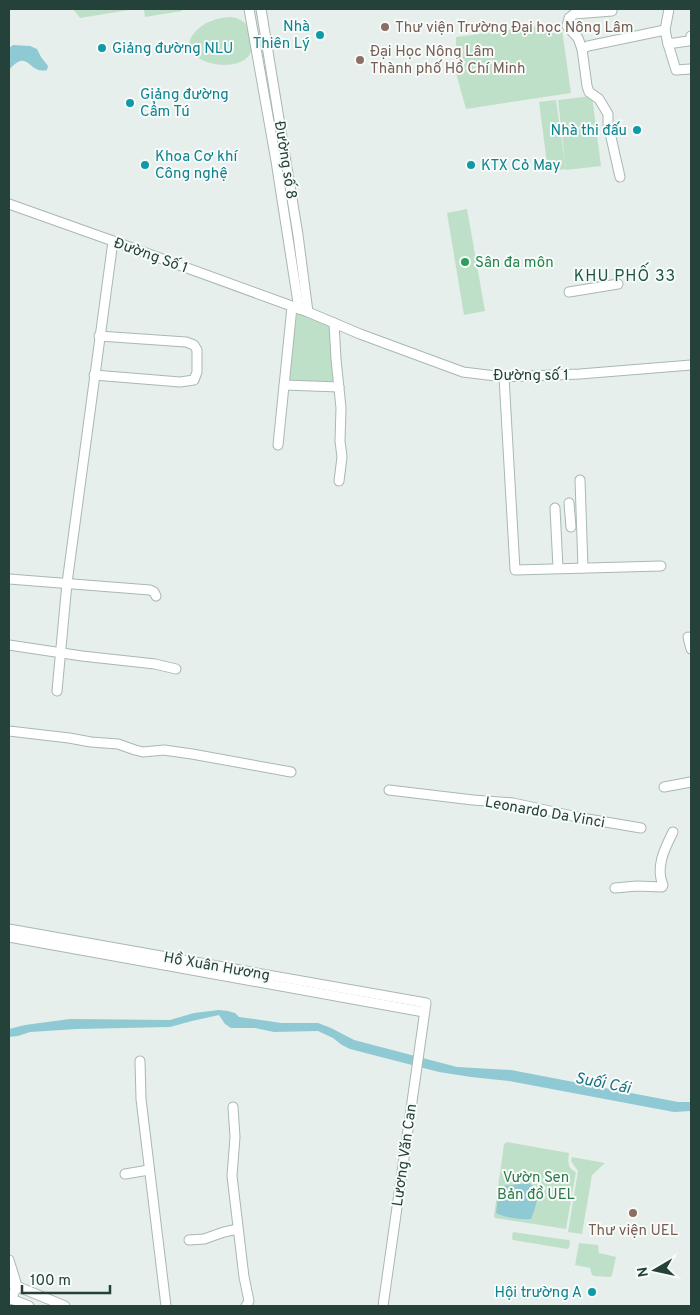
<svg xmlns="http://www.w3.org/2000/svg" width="700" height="1315" viewBox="0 0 700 1315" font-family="Overpass,sans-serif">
<rect width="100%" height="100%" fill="#e6efeb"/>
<g fill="#bfe0c8">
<polygon points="73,9 135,9 80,18"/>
<polygon points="144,9 182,9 182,11 145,17"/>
<path d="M230 17C239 18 248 22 249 32 250 38 253 46 251 52 240 78 169 61 195 32 204 22 216 18 230 17Z"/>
<polygon points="561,23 571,93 466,109 456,73 456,37"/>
<polygon points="592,96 601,166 566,170 558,100"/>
<polygon points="556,100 566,169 548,171 539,102"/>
<polygon points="467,209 485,311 464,315 447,213"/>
<polygon points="297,313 329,326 334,384 290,380 291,349"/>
<path d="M507 1142 569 1153C568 1162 567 1168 576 1172L566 1229 495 1218 494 1216 504 1144Z"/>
<polygon points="572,1157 605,1163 592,1175 582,1234 568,1232 578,1171 571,1161"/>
<polygon points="513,1232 568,1240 570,1241 569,1248 567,1249 513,1240 512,1238"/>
<polygon points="579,1243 598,1245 599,1253 616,1257 612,1275 610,1277 595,1276 592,1275 590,1268 575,1265"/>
</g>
<g fill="#8ec9d4">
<path d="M13 45 30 46 37 49 41 57 48 66 47 70C28 75 29 47 9 70V48Z"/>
<polygon points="219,1010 228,1011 235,1013 239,1017 261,1020 281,1023 318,1023 331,1028 354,1040 457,1067 511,1070 678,1102 691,1102 691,1111 674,1112 509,1081 471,1077 439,1072 350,1049 342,1045 333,1038 318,1031 274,1032 255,1028 231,1028 225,1024 219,1015 192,1021 170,1027 77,1029 30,1032 18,1036 9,1037 9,1029 25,1025 70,1019 170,1020 194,1013"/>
<path d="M529 1183C542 1193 536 1205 531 1219 520 1220 507 1218 496 1213L499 1190 503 1186Z"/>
</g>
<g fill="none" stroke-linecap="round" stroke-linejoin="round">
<g stroke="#a8b8b2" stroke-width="11">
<g id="minor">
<polyline points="249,9 276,161 299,309"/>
<polyline points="261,9 298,235 308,312"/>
<polyline points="669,9 665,30 668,44 688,41 691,39 691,36"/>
<polyline points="668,44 676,70 690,69"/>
<polyline points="582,49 578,38 567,26 569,18 574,14 612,11"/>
<polyline points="620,177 608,124 608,114 599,99 589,92 587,86 582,49 588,46 665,30"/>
<polyline points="9,204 113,241 308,312 360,334 463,372 504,377 580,374 691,365"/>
<polyline points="569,292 618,284"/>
<polyline points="334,323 336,359 341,408 340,441 342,457 339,481"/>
<polyline points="94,375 180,382 194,380 197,372 197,350 194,345 186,342 99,336"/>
<polyline points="504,377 515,570 661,566"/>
<polyline points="284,385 339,387"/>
<polyline points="278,445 292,307"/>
<polyline points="580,480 583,568"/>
<polyline points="569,503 571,527"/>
<polyline points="555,508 558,568"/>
<polyline points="9,579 150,590 154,592 156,596"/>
<polyline points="688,637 691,649"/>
<polyline points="9,645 82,656 155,664 176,669"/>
<polyline points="57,691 67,583 113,241"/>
<polyline points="9,731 69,738 91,742 118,744 135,750 143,752 164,750 192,754 291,772"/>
<polyline points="664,787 691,782"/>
<polyline points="389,790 473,800 513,803 582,818 641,828"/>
<path d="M615 888 637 886 662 887 663 885C655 867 665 848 673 832"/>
<polyline points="9,929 426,1003 383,1306"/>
<polyline points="9,937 424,1012"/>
<polyline points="140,1061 141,1099 166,1306"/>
<polyline points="233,1107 235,1137 232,1176 244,1277 249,1301 246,1306"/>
<polyline points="125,1174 149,1170"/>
<polyline points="189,1240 204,1239 224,1232 238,1229"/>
<polyline points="9,1260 17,1286 11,1299 9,1300"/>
<polyline points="9,1283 65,1306"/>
<polyline points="9,1298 29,1306"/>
</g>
</g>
<use href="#minor" stroke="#fff" stroke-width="9"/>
</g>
<g fill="#8d6e63" stroke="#f7fbf9" stroke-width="2">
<circle cx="385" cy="27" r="5"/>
<circle cx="360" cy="60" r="5"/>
<circle cx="633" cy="1213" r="5"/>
</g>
<g fill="#0f9aa8" stroke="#f7fbf9" stroke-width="2">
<circle cx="320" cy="35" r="5"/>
<circle cx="102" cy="48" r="5"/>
<circle cx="130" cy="103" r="5"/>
<circle cx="637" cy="130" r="5"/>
<circle cx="145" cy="165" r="5"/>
<circle cx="471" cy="165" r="5"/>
<circle cx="592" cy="1292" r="5"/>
</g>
<circle fill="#2e9e5b" stroke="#f7fbf9" stroke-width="2" cx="465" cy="262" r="5"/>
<g text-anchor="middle" stroke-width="4" stroke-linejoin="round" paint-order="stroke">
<g font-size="15" fill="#0d838f" stroke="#f7fbf9" text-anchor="start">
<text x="310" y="31" text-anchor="end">Nhà<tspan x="310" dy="17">Thiên Lý</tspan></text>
<text x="112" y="53">Giảng đường NLU</text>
<text x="140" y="99">Giảng đường<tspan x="140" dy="17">Cẩm Tú</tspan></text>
<text x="627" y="135" text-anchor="end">Nhà thi đấu</text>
<text x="155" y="161">Khoa Cơ khí<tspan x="155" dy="17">Công nghệ</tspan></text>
<text x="481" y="170">KTX Cỏ May</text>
<text x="582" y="1297" text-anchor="end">Hội trường A</text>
</g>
<g font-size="15" fill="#785e54" stroke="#f7fbf9" text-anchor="start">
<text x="395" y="32">Thư viện Trường Đại học Nông Lâm</text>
<text x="370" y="56">Đại Học Nông Lâm<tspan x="370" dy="17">Thành phố Hồ Chí Minh</tspan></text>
<text x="633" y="1235" text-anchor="middle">Thư viện UEL</text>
</g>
<g font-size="15" fill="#24423a" stroke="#f7fbf9">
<text transform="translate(286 160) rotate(81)" y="5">Đường số 8</text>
<text transform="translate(151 255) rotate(20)" y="5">Đường Số 1</text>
<text x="531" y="380">Đường số 1</text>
<text transform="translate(545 812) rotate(10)" y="5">Leonardo Da Vinci</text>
<text transform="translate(217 966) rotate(10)" y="5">Hồ Xuân Hương</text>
<text transform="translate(404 1155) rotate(-82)" y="5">Lương Văn Can</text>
</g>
<g font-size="15" fill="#27864d" stroke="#f7fbf9" text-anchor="start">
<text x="475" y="267">Sân đa môn</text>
</g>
<g font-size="15" fill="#2d7a4b" stroke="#f7fbf9">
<text x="536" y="1182">Vườn Sen<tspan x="536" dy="17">Bản đồ UEL</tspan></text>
</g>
<g font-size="16" letter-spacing="1" fill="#1f5548" stroke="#f7fbf9">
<text x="625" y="281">KHU PHỐ 33</text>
</g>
<g font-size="16" font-style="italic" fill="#1c6f80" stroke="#f7fbf9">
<text transform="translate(603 1082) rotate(11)" y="6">Suối Cái</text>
</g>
</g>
<rect width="700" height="1315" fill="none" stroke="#24423a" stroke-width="20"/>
<g transform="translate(655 1270) rotate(261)" stroke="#f7fbf9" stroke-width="4" paint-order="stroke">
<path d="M0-4L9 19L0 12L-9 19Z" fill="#24423a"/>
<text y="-8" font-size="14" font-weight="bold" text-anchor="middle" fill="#24423a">N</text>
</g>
<path d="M22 1285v8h88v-8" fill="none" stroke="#24423a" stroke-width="2.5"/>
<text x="30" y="1285" font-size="15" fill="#24423a" stroke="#f7fbf9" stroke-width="4" paint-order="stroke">100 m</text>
</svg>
